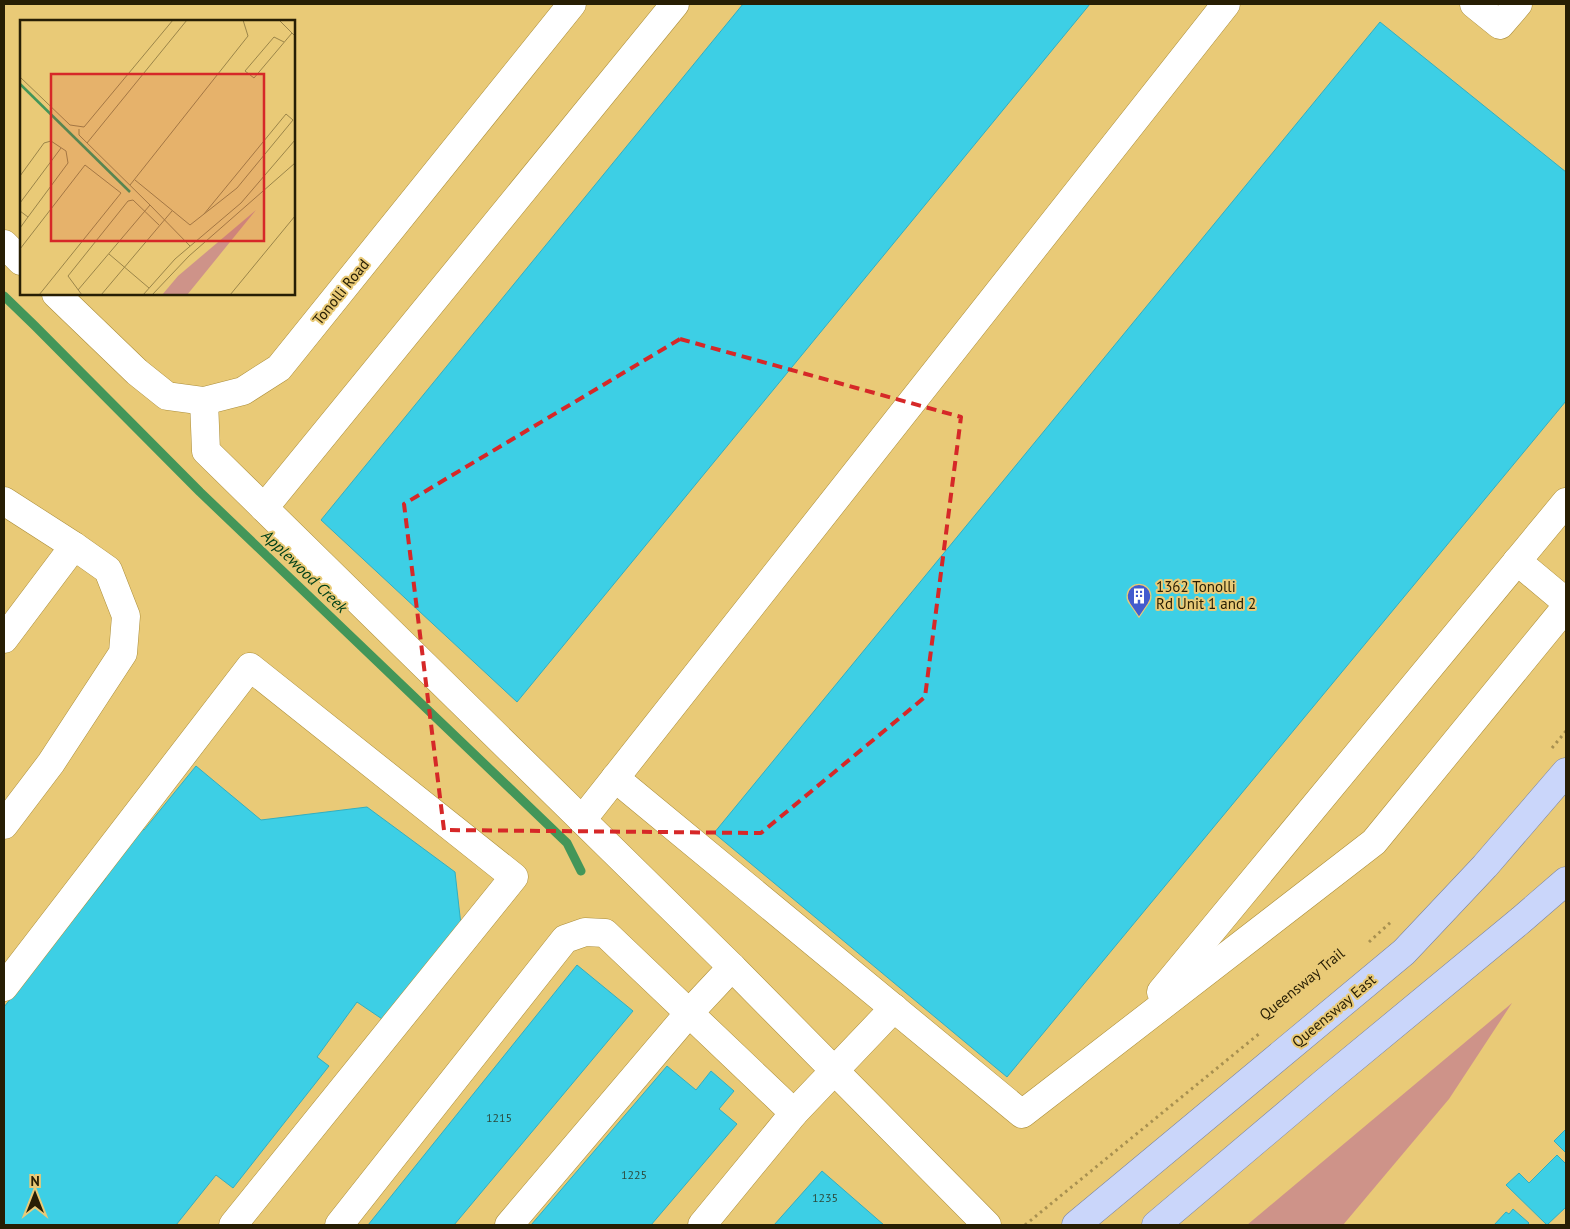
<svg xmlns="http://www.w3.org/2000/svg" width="1570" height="1229" viewBox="0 0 1570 1229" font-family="'PT Sans',sans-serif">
<rect width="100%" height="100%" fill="#e9ca77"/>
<polygon fill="#ce9389" points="1512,1003 1449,1099 1343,1225 1247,1225"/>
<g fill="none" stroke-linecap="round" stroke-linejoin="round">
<polyline stroke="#439659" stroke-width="9" points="4,296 35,326 200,492 567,843 581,871"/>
</g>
<g fill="#3dcfe5" stroke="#31afc2">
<polygon points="743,4 1090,4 517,702 321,520"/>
<polygon points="1380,22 1566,172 1566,401 1007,1077 714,833"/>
<polygon points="196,766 261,820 367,807 455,872 462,934 388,1023 357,1002 317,1057 329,1066 233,1188 216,1175 176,1225 4,1225 4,1007 106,878 96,872 138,826 144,830"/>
<polygon points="577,965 633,1011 454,1225 368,1225"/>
<polygon points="667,1066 696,1090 711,1071 734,1091 719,1109 737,1124 651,1225 531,1225"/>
<polygon points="1566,1129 1566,1153 1554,1141"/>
<polygon points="1557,1155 1566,1164 1566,1207 1547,1225 1506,1185 1519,1173 1529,1183"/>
<polygon points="822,1171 884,1225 774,1225"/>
<polygon points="1513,1209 1529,1223 1527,1225 1494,1225 1506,1212 1509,1214"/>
</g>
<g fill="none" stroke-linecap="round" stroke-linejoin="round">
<g stroke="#ac8e3a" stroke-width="29">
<g id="minor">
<polyline points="1474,4 1500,25 1518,4"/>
<polyline points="4,244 21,261"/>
<polyline points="56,294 137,372 167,396 204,401 243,391 279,368 572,4"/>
<polyline points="204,401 206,451 732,967"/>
<polyline points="4,501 74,546 108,570 126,616 123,653 51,763 4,825"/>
<polyline points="264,508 675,4"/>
<polyline points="1517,561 1566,602"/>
<polyline points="4,639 74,546"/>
<polyline points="615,778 1022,1114 1374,842 1566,607"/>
<polyline points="582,820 1226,4"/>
<polyline points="4,987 250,667 514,877 233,1225"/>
<polyline points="1161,992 1566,502"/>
<polyline points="339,1225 565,939 585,932 605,933 794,1113"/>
<polyline points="509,1225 689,1013 732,967 987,1225"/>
<polyline points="702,1225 794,1113 894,1008"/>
</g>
</g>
<g stroke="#7a84a2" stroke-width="29">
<g id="major">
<polyline points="1076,1225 1404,952 1485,866 1566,772"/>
<polyline points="1156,1225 1325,1082 1521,920 1566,881"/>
</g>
</g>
<g stroke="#a89050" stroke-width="3" stroke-dasharray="2.5 4" stroke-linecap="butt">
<polyline points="1552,748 1566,731"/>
<polyline points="1369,942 1392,921"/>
<polyline points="1025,1225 1260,1033"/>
</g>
<use href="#minor" stroke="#fff" stroke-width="28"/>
<use href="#major" stroke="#cad6fa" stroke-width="28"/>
</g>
<path fill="none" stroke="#d62828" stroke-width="4" stroke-dasharray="10 6" stroke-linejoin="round" d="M680 339 961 417 925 697 761 833 444 830 404 504Z"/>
<defs>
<g id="building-pin" transform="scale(1.25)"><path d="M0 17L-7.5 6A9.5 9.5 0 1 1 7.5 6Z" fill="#425bce" stroke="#e9ca77"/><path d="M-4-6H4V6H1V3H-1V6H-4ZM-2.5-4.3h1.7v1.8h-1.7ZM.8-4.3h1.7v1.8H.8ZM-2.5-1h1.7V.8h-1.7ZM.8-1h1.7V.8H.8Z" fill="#fff"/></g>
</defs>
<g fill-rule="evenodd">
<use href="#building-pin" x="1139" y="596"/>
</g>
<g text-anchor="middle" stroke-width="4" stroke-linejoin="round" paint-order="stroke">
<g font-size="12" fill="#2c4a3c">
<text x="499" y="1122">1215</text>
<text x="634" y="1179">1225</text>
<text x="825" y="1202">1235</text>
</g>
<g font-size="15" fill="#271e04" stroke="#e9ca77">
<text transform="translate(341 292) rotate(-51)" y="5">Tonolli Road</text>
<text transform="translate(1302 984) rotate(-39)" y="5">Queensway Trail</text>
<text transform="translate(1334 1011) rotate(-40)" y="5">Queensway East</text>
</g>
<g font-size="15" fill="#271e04" stroke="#e9ca77" text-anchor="start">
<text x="1156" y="592">1362 Tonolli<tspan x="1156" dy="17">Rd Unit 1 and 2</tspan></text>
</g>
<g font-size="16" font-style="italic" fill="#004018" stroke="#e9ca77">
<text transform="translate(305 571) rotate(44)" y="6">Applewood Creek</text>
</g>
</g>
<g transform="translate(20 20)">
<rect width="275" height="275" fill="#e9ca77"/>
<path d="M236 190 167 275H142L158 256Z" fill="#ce9389"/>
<path fill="none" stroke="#439659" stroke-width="2.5" d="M0 64 110 172"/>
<path fill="none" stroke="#9b8549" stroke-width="1" d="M259 0 275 16M264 22 254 17 225 51 234 58 272 13M0 57 50 105 64 107 153 0M59 109V115L130 185M67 123 167 0M0 156 24 123 31 121 46 131 48 143 8 197M115 160 170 205 184 194 217 168 273 100 266 94 184 194M110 165 228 16 223 0M0 183 41 128M0 191 8 197 0 208M0 229 65 145 101 173 19 275M89 234 129 268M58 270 130 185 170 226M62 275 48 256 108 181 113 180 139 205M81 275 152 191M123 275 155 239 221 183 275 120M132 275 169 236 275 143M210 275 275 196"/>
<path fill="#d62828" fill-opacity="0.15" stroke="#d62828" stroke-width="2.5" d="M31 54H244V221H31Z"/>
<rect width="275" height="275" fill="none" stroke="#271e04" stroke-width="2.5"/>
</g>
<rect width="1570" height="1229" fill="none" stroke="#271e04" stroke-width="10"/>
<g transform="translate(35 1194)" stroke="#e9ca77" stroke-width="4" paint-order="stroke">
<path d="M0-4L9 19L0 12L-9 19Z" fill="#271e04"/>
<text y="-8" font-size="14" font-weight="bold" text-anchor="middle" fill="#271e04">N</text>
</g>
</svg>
